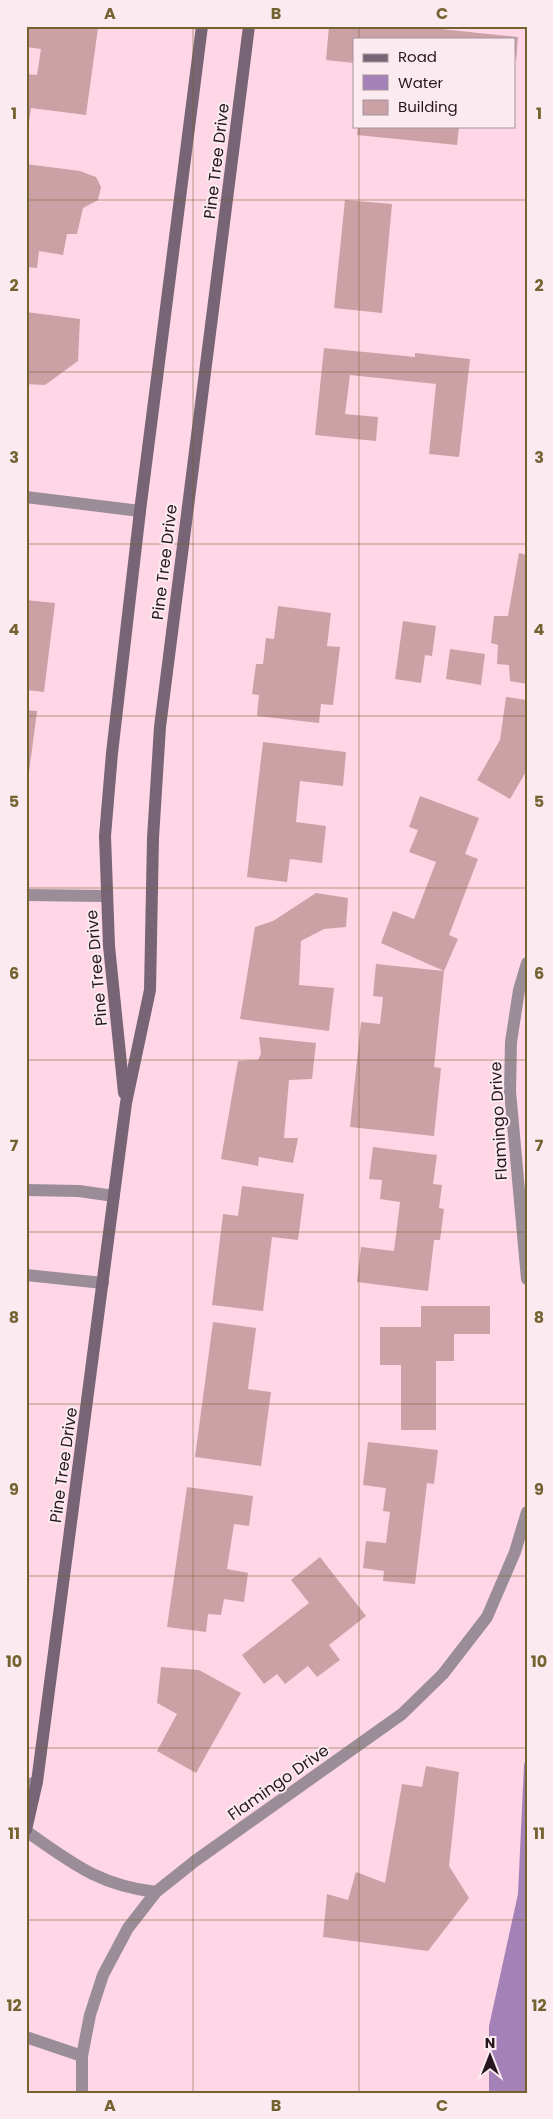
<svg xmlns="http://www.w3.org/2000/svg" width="553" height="2119" viewBox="0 0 553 2119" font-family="Poppins,sans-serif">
<rect width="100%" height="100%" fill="#fed6e6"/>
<polygon fill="#a482b8" points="527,1754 527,2093 489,2093 489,2026 518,1894 524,1765"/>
<g fill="#cba1a6">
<polygon points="26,26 83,26 98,28 86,115 31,108 28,130 26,129 26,74 37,75 41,49 26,47"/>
<polygon points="329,26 412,26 518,37 516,63 514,39 354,39 354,63 326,60"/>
<polygon points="358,126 459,126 457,145 357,135"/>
<polygon points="26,164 80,171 96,177 101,187 98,200 83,208 77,234 67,234 63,255 39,251 37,268 26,267"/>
<polygon points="345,200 392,204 382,313 334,308"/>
<polygon points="26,312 80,319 78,361 45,385 26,384"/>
<polygon points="324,348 415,357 415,353 470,359 459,457 429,454 436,384 350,375 345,414 378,417 376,441 315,435"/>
<polygon points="519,553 527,555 527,684 510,681 509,665 497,664 498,645 491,643 494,616 508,616"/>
<polygon points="26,600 55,603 44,692 26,690"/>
<polygon points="278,606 331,613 327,646 340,647 333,705 321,704 319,723 257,716 259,695 252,694 256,664 263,664 266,638 274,639"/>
<polygon points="403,621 436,626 432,656 425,655 421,683 395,679"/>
<polygon points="450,649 485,654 481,685 446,679"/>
<polygon points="506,697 527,700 527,770 510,799 477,780 500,740"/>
<polygon points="26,710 37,711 27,788 26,788"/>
<polygon points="263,742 346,752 343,786 300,781 296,822 326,826 322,863 290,859 287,882 247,877"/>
<polygon points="420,796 479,818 465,854 478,859 449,935 458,939 444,971 381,943 393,911 414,919 436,862 409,852 418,830 409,827"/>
<polygon points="316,893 348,898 346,927 324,929 301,941 299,985 334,988 329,1031 240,1019 255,927 273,921"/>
<polygon points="376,964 444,971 434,1067 441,1068 434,1136 350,1127 361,1022 380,1024 383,997 373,996"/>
<polygon points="259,1037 316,1043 312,1079 289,1080 284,1138 298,1138 293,1163 259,1157 258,1166 221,1159 238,1061 258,1060 261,1054"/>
<polygon points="373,1147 437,1155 433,1184 442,1185 439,1208 444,1209 440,1240 434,1240 428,1291 357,1282 361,1247 394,1251 400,1202 380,1199 382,1180 369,1179"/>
<polygon points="242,1186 304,1194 298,1240 272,1237 263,1311 212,1305 223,1214 238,1216"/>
<polygon points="421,1306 490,1306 490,1334 454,1334 454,1361 436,1361 436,1430 401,1430 401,1365 380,1365 380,1327 421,1327"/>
<polygon points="213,1322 256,1328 248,1389 271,1392 261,1466 195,1457"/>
<polygon points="368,1442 438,1450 434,1484 427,1483 415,1584 383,1581 384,1571 363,1568 366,1541 386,1543 390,1512 383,1511 386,1488 363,1485"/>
<polygon points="187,1487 253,1496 249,1526 234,1524 227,1569 248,1573 244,1602 224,1599 221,1615 208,1614 206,1632 167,1627"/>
<polygon points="320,1557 366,1616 329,1645 340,1660 317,1677 308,1666 285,1684 277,1674 264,1684 242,1655 309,1603 291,1580"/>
<polygon points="161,1667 199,1670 241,1693 196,1773 157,1751 177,1714 157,1703"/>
<polygon points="426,1766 459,1772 449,1866 469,1898 428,1951 323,1937 327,1894 348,1900 356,1872 385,1883 402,1784 422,1787"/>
</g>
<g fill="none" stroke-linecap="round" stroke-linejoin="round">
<g stroke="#9a8d98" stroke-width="12">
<polyline points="26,1190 79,1191 114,1196"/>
<polyline points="26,1275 103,1283"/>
</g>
<g stroke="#9a8d98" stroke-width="12">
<polyline points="26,497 140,511"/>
<polyline points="26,895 106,896"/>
<polyline points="527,963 519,990 511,1042 510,1091 527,1279"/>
<polyline points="26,1785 37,1782"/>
<path d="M26 1831C72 1863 98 1885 156 1892"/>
<polyline points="26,2037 82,2056"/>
<polyline points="82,2093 82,2056 90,2015 103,1975 128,1928 156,1892 195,1861 402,1714 443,1674 487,1617 515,1552 527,1512"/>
</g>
<g stroke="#776474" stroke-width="12">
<polyline points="124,1093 109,946 105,836 112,753 140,511 202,26"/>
<polyline points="26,1830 37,1782 126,1103 150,990 153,838 160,727 249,26"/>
</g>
</g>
<path fill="none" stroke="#746230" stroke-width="1" stroke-opacity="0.55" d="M193 26V2093M359 26V39M359 126V2093M26 200H527M26 372H527M26 544H527M26 716H527M26 888H527M26 1060H527M26 1232H527M26 1404H527M26 1576H527M26 1748H527M26 1920H527"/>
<g text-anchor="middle" stroke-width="4" stroke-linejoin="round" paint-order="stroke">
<g font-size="16" fill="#25171d" stroke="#fbebf1">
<text transform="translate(216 161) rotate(-83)" y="6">Pine Tree Drive</text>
<text transform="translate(164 562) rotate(-83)" y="6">Pine Tree Drive</text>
<text transform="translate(96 968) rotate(-95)" y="6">Pine Tree Drive</text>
<text transform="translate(498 1121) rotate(-93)" y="6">Flamingo Drive</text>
<text transform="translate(63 1465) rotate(-82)" y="6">Pine Tree Drive</text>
<text transform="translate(278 1782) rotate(-35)" y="6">Flamingo Drive</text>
</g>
</g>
<rect width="553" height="2119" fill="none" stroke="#fbebf1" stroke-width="55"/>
<rect x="353" y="38" width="162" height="90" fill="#fbebf1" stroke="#a5969c"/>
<rect x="363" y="54" width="25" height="8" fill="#776474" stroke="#a5969c"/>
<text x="398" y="62" font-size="15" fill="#25171d">Road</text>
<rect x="363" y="75" width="25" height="15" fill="#a482b8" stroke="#a5969c"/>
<text x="398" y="88" font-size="15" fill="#25171d">Water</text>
<rect x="363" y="100" width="25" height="15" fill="#cba1a6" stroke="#a5969c"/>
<text x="398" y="112" font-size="15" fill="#25171d">Building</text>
<g transform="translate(490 2056)" stroke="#fbebf1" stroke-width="4" paint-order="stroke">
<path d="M0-4L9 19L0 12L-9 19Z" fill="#25171d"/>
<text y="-8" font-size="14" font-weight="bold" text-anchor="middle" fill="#25171d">N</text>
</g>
<rect x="28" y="28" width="498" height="2064" fill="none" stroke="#746230" stroke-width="2"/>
<g font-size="16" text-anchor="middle" font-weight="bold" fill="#746230">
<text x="110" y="19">A</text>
<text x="276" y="19">B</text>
<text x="442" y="19">C</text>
<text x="14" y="119">1</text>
<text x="539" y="119">1</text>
<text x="14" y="291">2</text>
<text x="539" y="291">2</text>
<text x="14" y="463">3</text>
<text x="539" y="463">3</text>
<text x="14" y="635">4</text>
<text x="539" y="635">4</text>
<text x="14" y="807">5</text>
<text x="539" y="807">5</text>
<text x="14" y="979">6</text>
<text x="539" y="979">6</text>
<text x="14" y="1151">7</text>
<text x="539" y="1151">7</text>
<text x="14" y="1323">8</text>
<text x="539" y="1323">8</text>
<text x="14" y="1495">9</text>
<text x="539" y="1495">9</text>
<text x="14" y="1667">10</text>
<text x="539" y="1667">10</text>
<text x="14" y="1839">11</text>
<text x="539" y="1839">11</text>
<text x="14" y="2011">12</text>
<text x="539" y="2011">12</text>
<text x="110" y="2111">A</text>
<text x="276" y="2111">B</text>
<text x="442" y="2111">C</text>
</g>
</svg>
